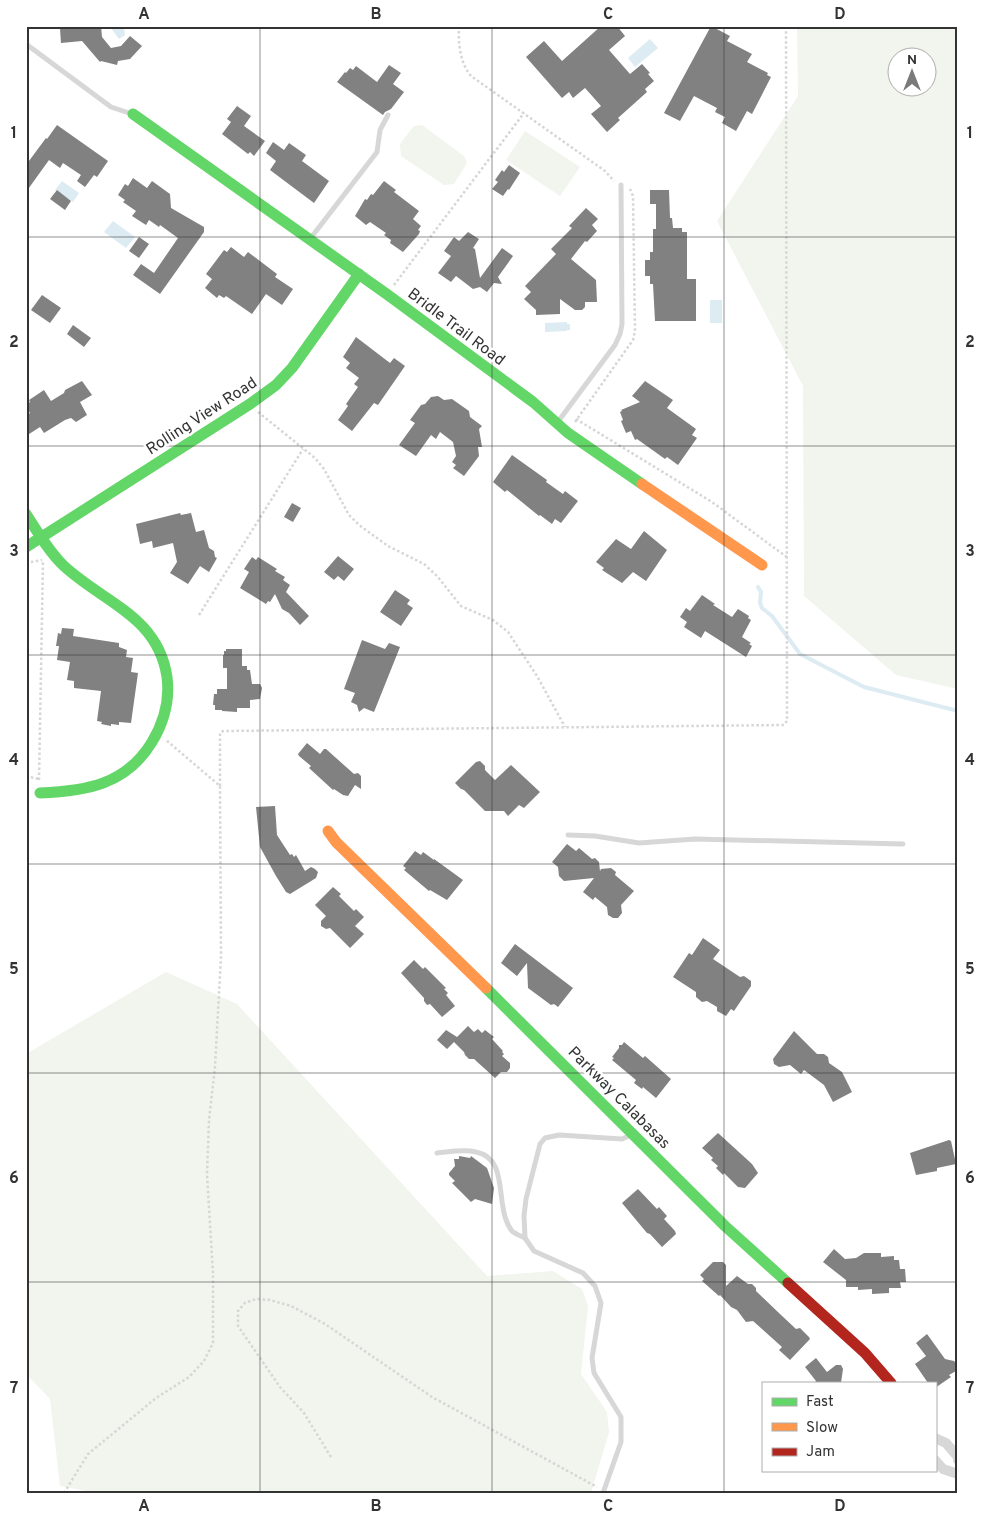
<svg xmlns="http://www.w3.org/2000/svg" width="984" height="1519" viewBox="0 0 984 1519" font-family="Overpass,sans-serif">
<rect width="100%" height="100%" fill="#fff"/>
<g fill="#f1f5ed" fill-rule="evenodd">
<path d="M797 26H958V689L896 675 804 596 803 386 717 221 798 96ZM896 58H926V88H896Z"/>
<polygon points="422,125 464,156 467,163 454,184 444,185 401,156 400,144 414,126"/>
<polygon points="525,131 580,167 560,196 506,160"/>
<polygon points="166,972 237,1004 487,1276 553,1271 582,1289 588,1306 581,1374 607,1412 609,1432 591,1493 97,1493 60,1486 50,1399 26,1374 26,1054"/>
</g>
<g fill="#ddebf3">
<polygon points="125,26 124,27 125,35 119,39 110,27"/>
<polygon points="650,39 658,48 635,67 628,58"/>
<polygon points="62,181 79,193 73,202 55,190"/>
<polygon points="113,221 135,237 126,248 104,232"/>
<rect x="710" y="300" width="12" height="23"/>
<polygon points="567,322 567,324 570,324 570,330 567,330 567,331 545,332 545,323"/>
</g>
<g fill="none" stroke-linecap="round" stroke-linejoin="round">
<polyline stroke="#ddebf3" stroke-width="4" points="758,587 761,592 760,603 762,608 772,616 800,654 864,687 958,711"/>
</g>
<g fill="#818181">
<polygon points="79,26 101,26 102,37 111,48 121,46 130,36 142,46 130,59 118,61 117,65 101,61 100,62 82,41 61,43 60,29"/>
<polygon points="601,26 617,26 625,36 609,50 630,74 642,64 650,73 648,74 654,81 645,89 647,92 618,118 620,120 607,132 591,114 601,106 585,88 573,98 569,92 562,98 526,57 544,41 562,61"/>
<polygon points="711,26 730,36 727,41 752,54 747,62 768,73 767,75 771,77 752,114 747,111 736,131 722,123 725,117 715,112 717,108 694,96 680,121 664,113"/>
<polygon points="389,65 401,73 393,84 404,92 391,109 385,112 383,115 337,82 345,72 346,73 350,68 353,70 356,66 377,82"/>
<polygon points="237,106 251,116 244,126 265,141 254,156 250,152 248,154 222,134 231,122 227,119"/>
<polygon points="57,125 108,161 97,177 94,175 85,187 77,181 81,175 63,163 60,168 49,160 26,192 26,165 46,138 47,139"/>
<polygon points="273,142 284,150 289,143 306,155 302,161 329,181 314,203 270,170 276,161 266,153"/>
<polygon points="509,165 520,173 509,190 508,189 503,196 492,189 498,182 495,180 502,170 504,172"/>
<polygon points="133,178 147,188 152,181 170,194 171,208 204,227 204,232 160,294 133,275 141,264 154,273 178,238 160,225 159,227 149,220 146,225 132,216 136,211 123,202 125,200 118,195 125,184 128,186"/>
<polygon points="384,181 396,190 394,192 419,211 413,219 421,226 418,230 420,231 419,234 403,252 390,243 391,240 384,235 386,233 370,222 366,225 355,216 365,199 367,200 371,194 373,195"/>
<polygon points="57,190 71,201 65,210 50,199"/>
<polygon points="650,190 669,190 670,218 672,218 673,228 682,228 682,232 687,232 687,279 696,279 696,321 655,321 653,284 650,284 650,276 645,276 645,260 650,260 650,252 653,252 653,229 656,229 656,204 650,204"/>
<polygon points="586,208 598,219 592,225 597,231 587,242 585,241 571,259 596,280 597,302 585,302 585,307 582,310 575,310 560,299 560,314 536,315 536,310 524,299 531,292 525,286 556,254 551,249 572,228 569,226"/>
<polygon points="468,232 479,239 473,248 475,249 480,278 502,248 513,256 498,277 502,284 494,283 487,292 480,287 473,289 456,276 451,282 438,273 451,256 444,251 454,237 459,241"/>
<polygon points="139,237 149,244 139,258 129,251"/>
<polygon points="231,247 244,257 248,252 277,274 275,277 293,289 282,305 266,294 252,314 226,296 224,298 219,295 217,298 205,288 212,279 206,274 224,250 227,252"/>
<polygon points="42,295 61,308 50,323 31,310"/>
<polygon points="73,325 91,338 84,347 67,334"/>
<polygon points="356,337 390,363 394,358 405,366 378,405 374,403 352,431 338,420 348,406 346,404 358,387 354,384 359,378 346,368 350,363 343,357"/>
<polygon points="82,381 92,395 80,402 87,415 76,422 71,418 65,420 44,433 40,427 26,436 26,416 30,413 26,407 26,405 30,402 29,400 44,390 51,401 64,393 65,390"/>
<polygon points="645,381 673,400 667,408 696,429 692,435 697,438 678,465 667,457 665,459 637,439 635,440 631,431 626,433 621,421 623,420 620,412 622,411 621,410 640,402 632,396"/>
<polygon points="438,396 444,400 452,399 469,411 470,417 482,426 479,429 482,447 478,447 479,456 464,476 453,468 456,465 452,462 456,456 453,442 440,432 436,439 431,435 416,456 399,445 415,423 410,420 421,405 425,404 431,397"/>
<polygon points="512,455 547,480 546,482 563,494 565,491 578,501 561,523 555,519 552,524 540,515 539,516 507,490 505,492 493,482"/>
<polygon points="292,503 301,508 293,522 284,517"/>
<polygon points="180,513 181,515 191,513 196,532 204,530 209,548 214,551 215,557 217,558 209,572 200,566 188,584 170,573 177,562 173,543 153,548 152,541 140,544 136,524"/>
<polygon points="644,531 667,550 646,581 633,572 622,583 602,570 604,568 596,562 616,539 631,549"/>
<polygon points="338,556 354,569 344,581 338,576 334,580 324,572"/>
<polygon points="252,557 256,560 258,557 277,569 275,571 285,577 283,580 290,585 286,592 309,616 300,625 289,613 282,609 275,594 270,602 268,601 266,604 240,588 249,572 244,569"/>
<polygon points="395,590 410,600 407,604 413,608 401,626 380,612"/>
<polygon points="702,595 715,604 713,605 732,617 738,609 749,616 748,618 751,620 742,637 751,643 749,644 752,646 746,657 705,631 701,638 684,627 687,622 680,617 686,608 690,611"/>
<polygon points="62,628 74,629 73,636 119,643 119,647 127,650 126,657 133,658 131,672 138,673 131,723 119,722 119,725 111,724 111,726 101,724 102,722 97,721 101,691 74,688 74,681 67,680 70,662 57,660 59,646 56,646 58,633 61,634"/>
<polygon points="362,640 385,649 389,643 400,647 374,712 364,708 359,712 357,705 351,702 355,693 344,689"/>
<polygon points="226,649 242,649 242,666 247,666 247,670 250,670 252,684 260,684 262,688 260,699 250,700 250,708 237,708 237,712 222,711 222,710 215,710 215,705 213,705 214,694 217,694 217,689 227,689 227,668 223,668 223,655 224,655 224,651 226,651"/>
<polygon points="307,743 320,754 324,749 326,749 354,774 358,773 361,776 361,789 355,785 348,796 343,795 334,789 333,790 309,768 311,766 299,756 298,754"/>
<polygon points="480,761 485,766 485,770 495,780 511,765 540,792 524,808 519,805 508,816 504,811 485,811 464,790 461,789 455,783 476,762"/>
<polygon points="275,806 277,835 290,855 292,854 294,857 296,855 305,871 311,867 315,869 318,872 316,878 290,894 286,892 276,876 260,847 256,807"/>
<polygon points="567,844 576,851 579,848 592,859 595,858 599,862 600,871 601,869 611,868 616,872 615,875 634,891 621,905 622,913 618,918 613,918 608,915 607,907 595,897 593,900 583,892 594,878 564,881 559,876 558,867 552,862"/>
<polygon points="415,851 421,855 423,852 434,860 434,859 463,880 447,900 430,890 429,891 404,870 406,868 403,866"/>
<polygon points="333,887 341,894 339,896 354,911 356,909 364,917 355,926 364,934 350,948 330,928 326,929 321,926 321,921 326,916 315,905"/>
<polygon points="703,938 720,950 713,959 740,977 744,976 751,981 751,986 734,1011 731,1009 726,1016 717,1011 717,1007 707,1001 702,1002 696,997 696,992 673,977 689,953 692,955"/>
<polygon points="515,944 573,988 558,1007 554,1004 551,1005 528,988 527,963 517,976 501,963"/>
<polygon points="414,960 423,969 425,967 446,988 444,989 448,993 446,995 455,1006 442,1017 430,1004 427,1005 424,1001 424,998 401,973"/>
<polygon points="468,1026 474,1032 478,1029 482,1033 485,1030 494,1037 492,1039 503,1051 502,1052 504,1054 502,1056 510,1063 510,1068 507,1072 501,1072 495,1078 474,1059 469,1059 465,1055 464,1052 454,1042 447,1049 437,1040 446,1030 457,1037"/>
<polygon points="794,1031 817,1054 824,1054 828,1057 829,1063 842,1072 852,1092 833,1102 824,1085 804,1070 801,1074 790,1065 779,1067 774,1064 773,1059"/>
<polygon points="624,1042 643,1058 645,1056 671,1079 656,1098 643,1087 642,1089 634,1083 636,1080 612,1060 614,1058 612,1057 619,1048 619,1045 622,1045"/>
<polygon points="718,1133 752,1164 758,1173 745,1188 738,1187 724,1173 723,1175 716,1168 718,1166 711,1160 713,1158 702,1148"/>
<polygon points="949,1140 951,1141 956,1164 937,1168 937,1171 916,1175 910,1153"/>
<polygon points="459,1156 470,1158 471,1156 487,1168 494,1188 492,1204 475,1199 471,1202 452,1183 455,1181 449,1175 449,1173 455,1166 454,1159 459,1159"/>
<polygon points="638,1189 657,1209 659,1207 667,1216 664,1219 675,1231 676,1234 662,1247 650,1234 647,1233 622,1203"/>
<polygon points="834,1249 845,1259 856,1258 864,1253 881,1253 881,1257 894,1256 894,1260 899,1260 900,1269 905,1269 906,1282 900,1282 901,1288 889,1288 889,1293 872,1294 872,1289 858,1290 858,1287 846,1287 846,1280 823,1262"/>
<polygon points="713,1262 723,1262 726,1265 726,1286 737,1276 748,1284 752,1284 756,1288 756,1291 780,1314 796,1329 800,1328 809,1337 810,1339 790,1360 779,1350 782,1347 753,1321 746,1322 737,1310 731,1307 720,1295 719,1296 702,1281 704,1279 700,1275"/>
<polygon points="927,1334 945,1359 954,1361 957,1365 956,1371 949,1375 951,1377 935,1388 935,1383 928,1383 915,1364 926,1356 916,1343"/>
<polygon points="816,1358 827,1372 836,1365 841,1365 843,1369 841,1383 814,1383 816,1381 805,1367"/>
</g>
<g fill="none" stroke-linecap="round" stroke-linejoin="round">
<g stroke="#d6d6d6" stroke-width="2.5" stroke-dasharray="2.5 2.5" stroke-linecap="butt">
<path d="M459 26C458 43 460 63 471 76L605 171 614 181"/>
<polyline points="394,285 524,113"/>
<polyline points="258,412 315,458 324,469 349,515 359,525 388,546 424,564 437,576 461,606 493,620 508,632 537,676 565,727"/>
<polyline points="576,419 712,502 788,558"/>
<polyline points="575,422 633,340 635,331 633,196 630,189"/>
<polyline points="26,563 42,560"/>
<polyline points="199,615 303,449"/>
<polyline points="26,776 39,779"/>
<polyline points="39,780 43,561"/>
<polyline points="220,786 220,733 223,731 784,725 787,721 786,26"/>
<polyline points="331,1457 304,1413 280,1387 238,1326 238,1311 245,1303 256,1299 270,1300 291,1306 325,1324 432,1397 597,1487"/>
<polyline points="64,1493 88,1454 156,1398 189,1377 204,1361 213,1343 213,1274 207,1174 209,1120 215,1067 221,957 220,786 166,740"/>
</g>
<g stroke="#d7d7d7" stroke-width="5">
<polyline points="26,44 111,107 132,114"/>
<polyline points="310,239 377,152 380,130 388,115"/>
<polyline points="557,423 615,345 620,334 622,324 621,185"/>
<polyline points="568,835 595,836 639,843 695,839 903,844"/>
<path d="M437 1153C449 1152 463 1149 476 1152 511 1159 493 1207 512 1231 515 1234 521 1236 525 1238"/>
<polyline points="603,1493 621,1442 621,1417 594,1373 592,1358 601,1303 595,1286 583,1273 534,1251 525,1238 524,1216 526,1199 540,1144 545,1138 559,1135 622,1139 631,1135"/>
</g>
<g stroke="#d7d7d7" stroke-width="10">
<polyline points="935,1438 946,1443 958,1457 958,1460"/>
<polyline points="935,1460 943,1469 958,1474"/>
</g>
<g stroke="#63d668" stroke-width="11">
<polyline points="133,114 388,295 533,402 568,433 642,484"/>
<path d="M26 514C37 531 49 552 64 566 104 603 158 616 167 677 170 700 164 722 152 742 126 785 86 791 40 793"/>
<polyline points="26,547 250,404 276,385 292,368 359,274"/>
<polyline points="486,988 725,1226 788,1283"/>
</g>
<g stroke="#ff974d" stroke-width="11">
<polyline points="642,484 762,565"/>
<polyline points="328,831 336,842 486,988"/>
</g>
<polyline stroke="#b3261e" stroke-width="11" points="788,1283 865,1353 891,1383"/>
</g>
<path fill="none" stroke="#333" stroke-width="1" stroke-opacity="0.55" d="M260 26V1493M492 26V1493M724 26V1493M26 237H958M26 446H958M26 655H958M26 864H958M26 1073H958M26 1282H958"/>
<g text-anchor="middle" stroke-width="5" stroke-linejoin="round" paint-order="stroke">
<g font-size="16" fill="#333" stroke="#fff">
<text transform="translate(457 326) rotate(37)" y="6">Bridle Trail Road</text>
<text transform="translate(201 415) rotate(-33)" y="6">Rolling View Road</text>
<text transform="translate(620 1097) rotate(45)" y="6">Parkway Calabasas</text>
</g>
</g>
<rect width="984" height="1519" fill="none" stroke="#ffffff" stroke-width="55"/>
<rect x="762" y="1382" width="175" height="90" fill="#ffffff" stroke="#adadad"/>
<rect x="772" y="1398" width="25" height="8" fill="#63d668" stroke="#adadad"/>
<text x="806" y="1406" font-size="15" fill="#333333">Fast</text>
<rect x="772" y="1423" width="25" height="8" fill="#ff974d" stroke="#adadad"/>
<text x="806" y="1432" font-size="15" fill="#333333">Slow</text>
<rect x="772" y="1448" width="25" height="8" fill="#b3261e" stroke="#adadad"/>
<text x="806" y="1456" font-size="15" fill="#333333">Jam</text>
<g transform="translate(912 72)"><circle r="24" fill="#ffffff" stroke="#adadad"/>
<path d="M0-4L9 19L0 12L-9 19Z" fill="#7a7a7a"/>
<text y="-8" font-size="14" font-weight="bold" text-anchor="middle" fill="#333333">N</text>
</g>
<rect x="28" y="28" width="928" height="1464" fill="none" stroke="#333" stroke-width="2"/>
<g font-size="16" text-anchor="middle" font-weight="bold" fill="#333">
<text x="144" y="19">A</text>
<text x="376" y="19">B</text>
<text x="608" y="19">C</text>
<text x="840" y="19">D</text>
<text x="14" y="138">1</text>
<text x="970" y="138">1</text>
<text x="14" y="347">2</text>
<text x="970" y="347">2</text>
<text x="14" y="556">3</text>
<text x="970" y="556">3</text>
<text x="14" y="765">4</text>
<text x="970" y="765">4</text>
<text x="14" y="974">5</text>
<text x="970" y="974">5</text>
<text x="14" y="1183">6</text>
<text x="970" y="1183">6</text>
<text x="14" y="1393">7</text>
<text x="970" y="1393">7</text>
<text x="144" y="1511">A</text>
<text x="376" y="1511">B</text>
<text x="608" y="1511">C</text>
<text x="840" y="1511">D</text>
</g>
</svg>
